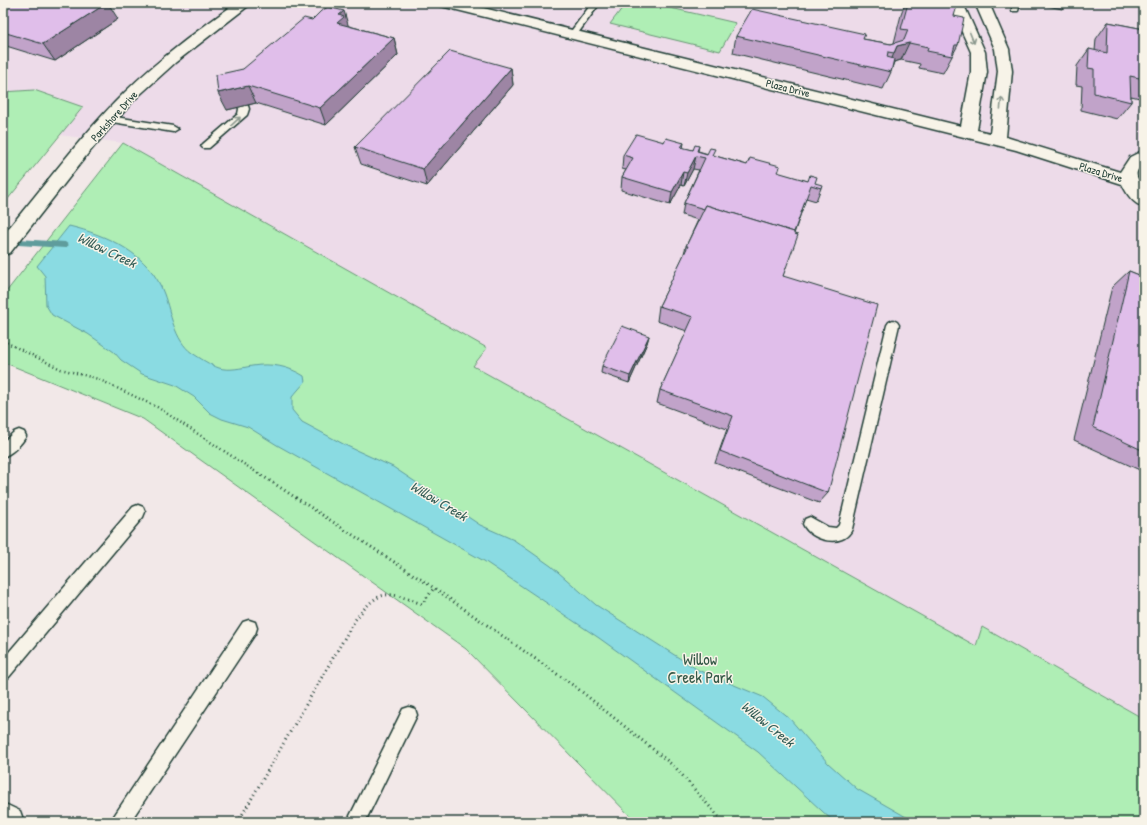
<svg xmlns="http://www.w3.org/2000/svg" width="1147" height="825" viewBox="0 0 1147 825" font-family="'Patrick Hand',sans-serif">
<rect width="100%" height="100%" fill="#f2e8e8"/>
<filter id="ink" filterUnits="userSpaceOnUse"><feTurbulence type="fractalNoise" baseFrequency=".025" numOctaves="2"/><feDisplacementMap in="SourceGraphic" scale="8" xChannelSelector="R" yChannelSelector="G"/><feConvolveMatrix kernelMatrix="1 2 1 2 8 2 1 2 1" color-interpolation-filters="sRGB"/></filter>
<g filter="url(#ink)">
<polygon fill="#eddbe9" points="3,3 1144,3 1144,719 982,628 976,646 472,366 487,349 123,143 59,135 82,108 34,90 3,92"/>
<g fill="#afeeb5" stroke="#679674">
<polygon points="626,3 649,3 736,23 720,51 610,24"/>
<polygon points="34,90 83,107 3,205 3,92"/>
<polygon points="123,143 487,348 473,366 976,646 982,627 1144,719 1144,822 636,822 466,649 143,419 3,362 3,296"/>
</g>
<path fill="#8adbe2" stroke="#5f9c9c" d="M69 226C107 235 150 254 164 294 171 313 174 340 192 353 200 358 210 365 219 368 229 371 241 368 252 366 271 363 288 366 304 376L305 382 292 397V410L302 422 347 446 393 467 480 525 514 540 551 566 596 605 698 670 763 697 790 719 828 763 857 789 915 822H834L758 752 599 638 484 561 277 445 248 427 222 419 210 413 194 397 175 385 142 374 121 360 114 352 88 334 52 315 46 305 45 276 37 266Z"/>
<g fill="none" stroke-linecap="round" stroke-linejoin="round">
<polygon fill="#5f9c9c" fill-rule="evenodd" points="3,238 65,242 69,245 65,248 3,244"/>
<g stroke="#1f3d34" stroke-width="3">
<g id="service">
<polygon points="592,3 600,3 576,36 570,36 569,34"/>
<polygon points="1012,3 1020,3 1018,11 1012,11"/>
<polygon points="238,87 243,90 249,109 247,115 209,148 203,148 201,146 203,144 238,114 239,109 233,90"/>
<polygon points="109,116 173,126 178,129 173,132 106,121 104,119"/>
<path d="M893 320 897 322 899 325 852 529C844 549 810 541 803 524L805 519 810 517 828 527 836 528 839 525 887 325 889 322Z"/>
<path d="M19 430 24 432 26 436C22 444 11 454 3 457V442L14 432Z"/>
<polygon points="138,505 143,507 145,512 143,517 9,677 3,679 3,659 133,507"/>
<polygon points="249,620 255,622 257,628 255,634 130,822 110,822 243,622"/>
<polygon points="409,707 415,709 417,715 365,822 347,822 403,709"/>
</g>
</g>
<g stroke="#1f3d34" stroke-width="3">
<g id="minor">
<path d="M236 3H252L176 62 134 100 86 156 10 253 3 255V235C43 188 80 136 125 92 159 59 197 31 236 3Z"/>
<path d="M439 3H463L961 126 971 72V52L949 3H963L985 52 987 72 977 130 990 133 998 71 995 49 975 3H989L1009 49 1012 71 1006 137 1120 172 1130 157 1144 150V164C1129 175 1141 180 1144 191 1145 196 1144 202 1144 207 1133 204 1127 194 1122 184L1016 150 441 6Z"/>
<polygon points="3,803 20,811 24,822 3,822"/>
</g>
</g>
<polyline stroke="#1f3d34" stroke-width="2.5" stroke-dasharray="1 3" stroke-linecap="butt" points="3,341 61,369 98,379 157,407 259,474"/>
<g stroke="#1f3d34" stroke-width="3" stroke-dasharray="1 3.5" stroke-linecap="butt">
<polyline points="258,473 434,588 577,688 675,767 723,822"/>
<path d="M238 822 355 620C380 588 386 591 422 604L434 588"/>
</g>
<use href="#service" fill="#f7f3e8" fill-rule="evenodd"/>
<use href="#minor" fill="#f7f3e8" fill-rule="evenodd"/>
</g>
<g fill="#c1a3c9" stroke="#1f3d34">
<polygon points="3,3 118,19 55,61 3,45"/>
<polygon points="906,3 945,3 954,16 958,45 943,73 919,68 920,64 901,60 894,62 891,72 883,89 733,53 736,36 863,39 891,44 894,43 902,11"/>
<polygon points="1033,3 1066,3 1062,9"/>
<polygon points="1108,22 1144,29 1144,99 1131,96 1131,102 1117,119 1081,110 1082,86 1076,85 1077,66 1089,49 1095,51 1096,39"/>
<polygon points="349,26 394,38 398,55 326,125 256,103 227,110 243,69"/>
<polygon points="511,68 513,85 427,186 361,164 355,147"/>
<polygon points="664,142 684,143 683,148 693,150 699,146 698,151 747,165 780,166 778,173 815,183 821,188 816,201 806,198 794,234 783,276 828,493 819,503 715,463 727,429 657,403 660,390 687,331 657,321 659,306 683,257 686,246 698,220 682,215 684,203 699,170 693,169 684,186 681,185 670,205 621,190 622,177 626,170 622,169 623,155"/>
<polygon points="1129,271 1144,277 1144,472 1074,440 1112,287"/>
<polygon points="649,336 647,343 629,383 601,373 602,366"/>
</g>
<g fill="#9d85a4" stroke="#1f3d34">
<polygon points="107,3 108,3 118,19 55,61 43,44"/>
<polygon points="344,11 349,28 337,23 339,15"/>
<polygon points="394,38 398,55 326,125 320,108"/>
<polygon points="909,43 901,60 890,63 897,46"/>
<polygon points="511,68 513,85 427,186 423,169"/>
<polygon points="248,86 256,103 227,110 218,93"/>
<polygon points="696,156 693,169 684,186 687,173"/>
<polygon points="683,172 681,185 670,205 672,192"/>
<polygon points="649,336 647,343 629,383 630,376"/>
</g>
<g fill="#e0beea" stroke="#1f3d34">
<polygon points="3,3 107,3 43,44 3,32"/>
<polygon points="908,3 945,3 957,6 954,16 964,18 958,45 955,45 952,56 927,51 928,47 909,43 897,46 894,53 888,52 887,57 894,59 891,72 736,36 752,9 865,34 863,39 891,44 904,40 908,30 901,29"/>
<polygon points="328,7 344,11 339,15 344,17 337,23 394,38 320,108 248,86 218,93 216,75 243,69 304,18 312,20 321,11"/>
<polygon points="1108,22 1144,29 1144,79 1130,76 1131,102 1094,93 1094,69 1088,68 1089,49 1107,53"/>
<polygon points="450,51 511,68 423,169 355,147"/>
<polygon points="636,134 664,142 666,138 684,143 681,147 693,150 695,145 699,146 697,151 707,154 710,148 715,149 712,155 747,165 750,158 780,166 777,172 808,181 810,175 817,177 815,183 822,185 821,188 811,185 794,232 706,205 704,209 684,203 705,158 696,156 687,173 683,172 672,192 622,177 633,158 623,155"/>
<polygon points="706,205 794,232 794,234 798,235 783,276 877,305 828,493 720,451 733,416 660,390 693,317 659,306 688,246 686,246"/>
<polygon points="1129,271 1144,277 1144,451 1093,427"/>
<polygon points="622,326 649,336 630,376 602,366"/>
</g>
<defs><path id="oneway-shaft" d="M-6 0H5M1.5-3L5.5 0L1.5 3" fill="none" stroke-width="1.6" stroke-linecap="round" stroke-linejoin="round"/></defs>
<g stroke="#8b988e">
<use href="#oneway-shaft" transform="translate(972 38) rotate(68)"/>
<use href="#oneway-shaft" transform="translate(1001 103) rotate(-84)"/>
<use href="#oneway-shaft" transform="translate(236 121) rotate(-43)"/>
</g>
</g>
<g text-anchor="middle" stroke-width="3" stroke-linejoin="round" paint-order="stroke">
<g font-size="11" fill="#1f3d34" stroke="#f7f3e8">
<text transform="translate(788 88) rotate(14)" y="4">Plaza Drive</text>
<text transform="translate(114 116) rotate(-48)" y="4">Parkshore Drive</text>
<text transform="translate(1101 172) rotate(17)" y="4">Plaza Drive</text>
</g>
<g font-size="14" font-style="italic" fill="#345d57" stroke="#f7f3e8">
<text transform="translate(107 250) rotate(26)" y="5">Willow Creek</text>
<text transform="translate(439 501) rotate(31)" y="5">Willow Creek</text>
<text transform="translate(768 724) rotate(39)" y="5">Willow Creek</text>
</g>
<g font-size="16" fill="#355847" stroke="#f7f3e8">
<text x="700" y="665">Willow<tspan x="700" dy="18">Creek Park</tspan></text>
</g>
</g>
<rect width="1147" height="825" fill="none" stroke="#f7f3e8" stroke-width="16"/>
<rect x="8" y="8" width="1131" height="809" fill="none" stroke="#1f3d34" stroke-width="1.5" filter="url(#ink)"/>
</svg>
